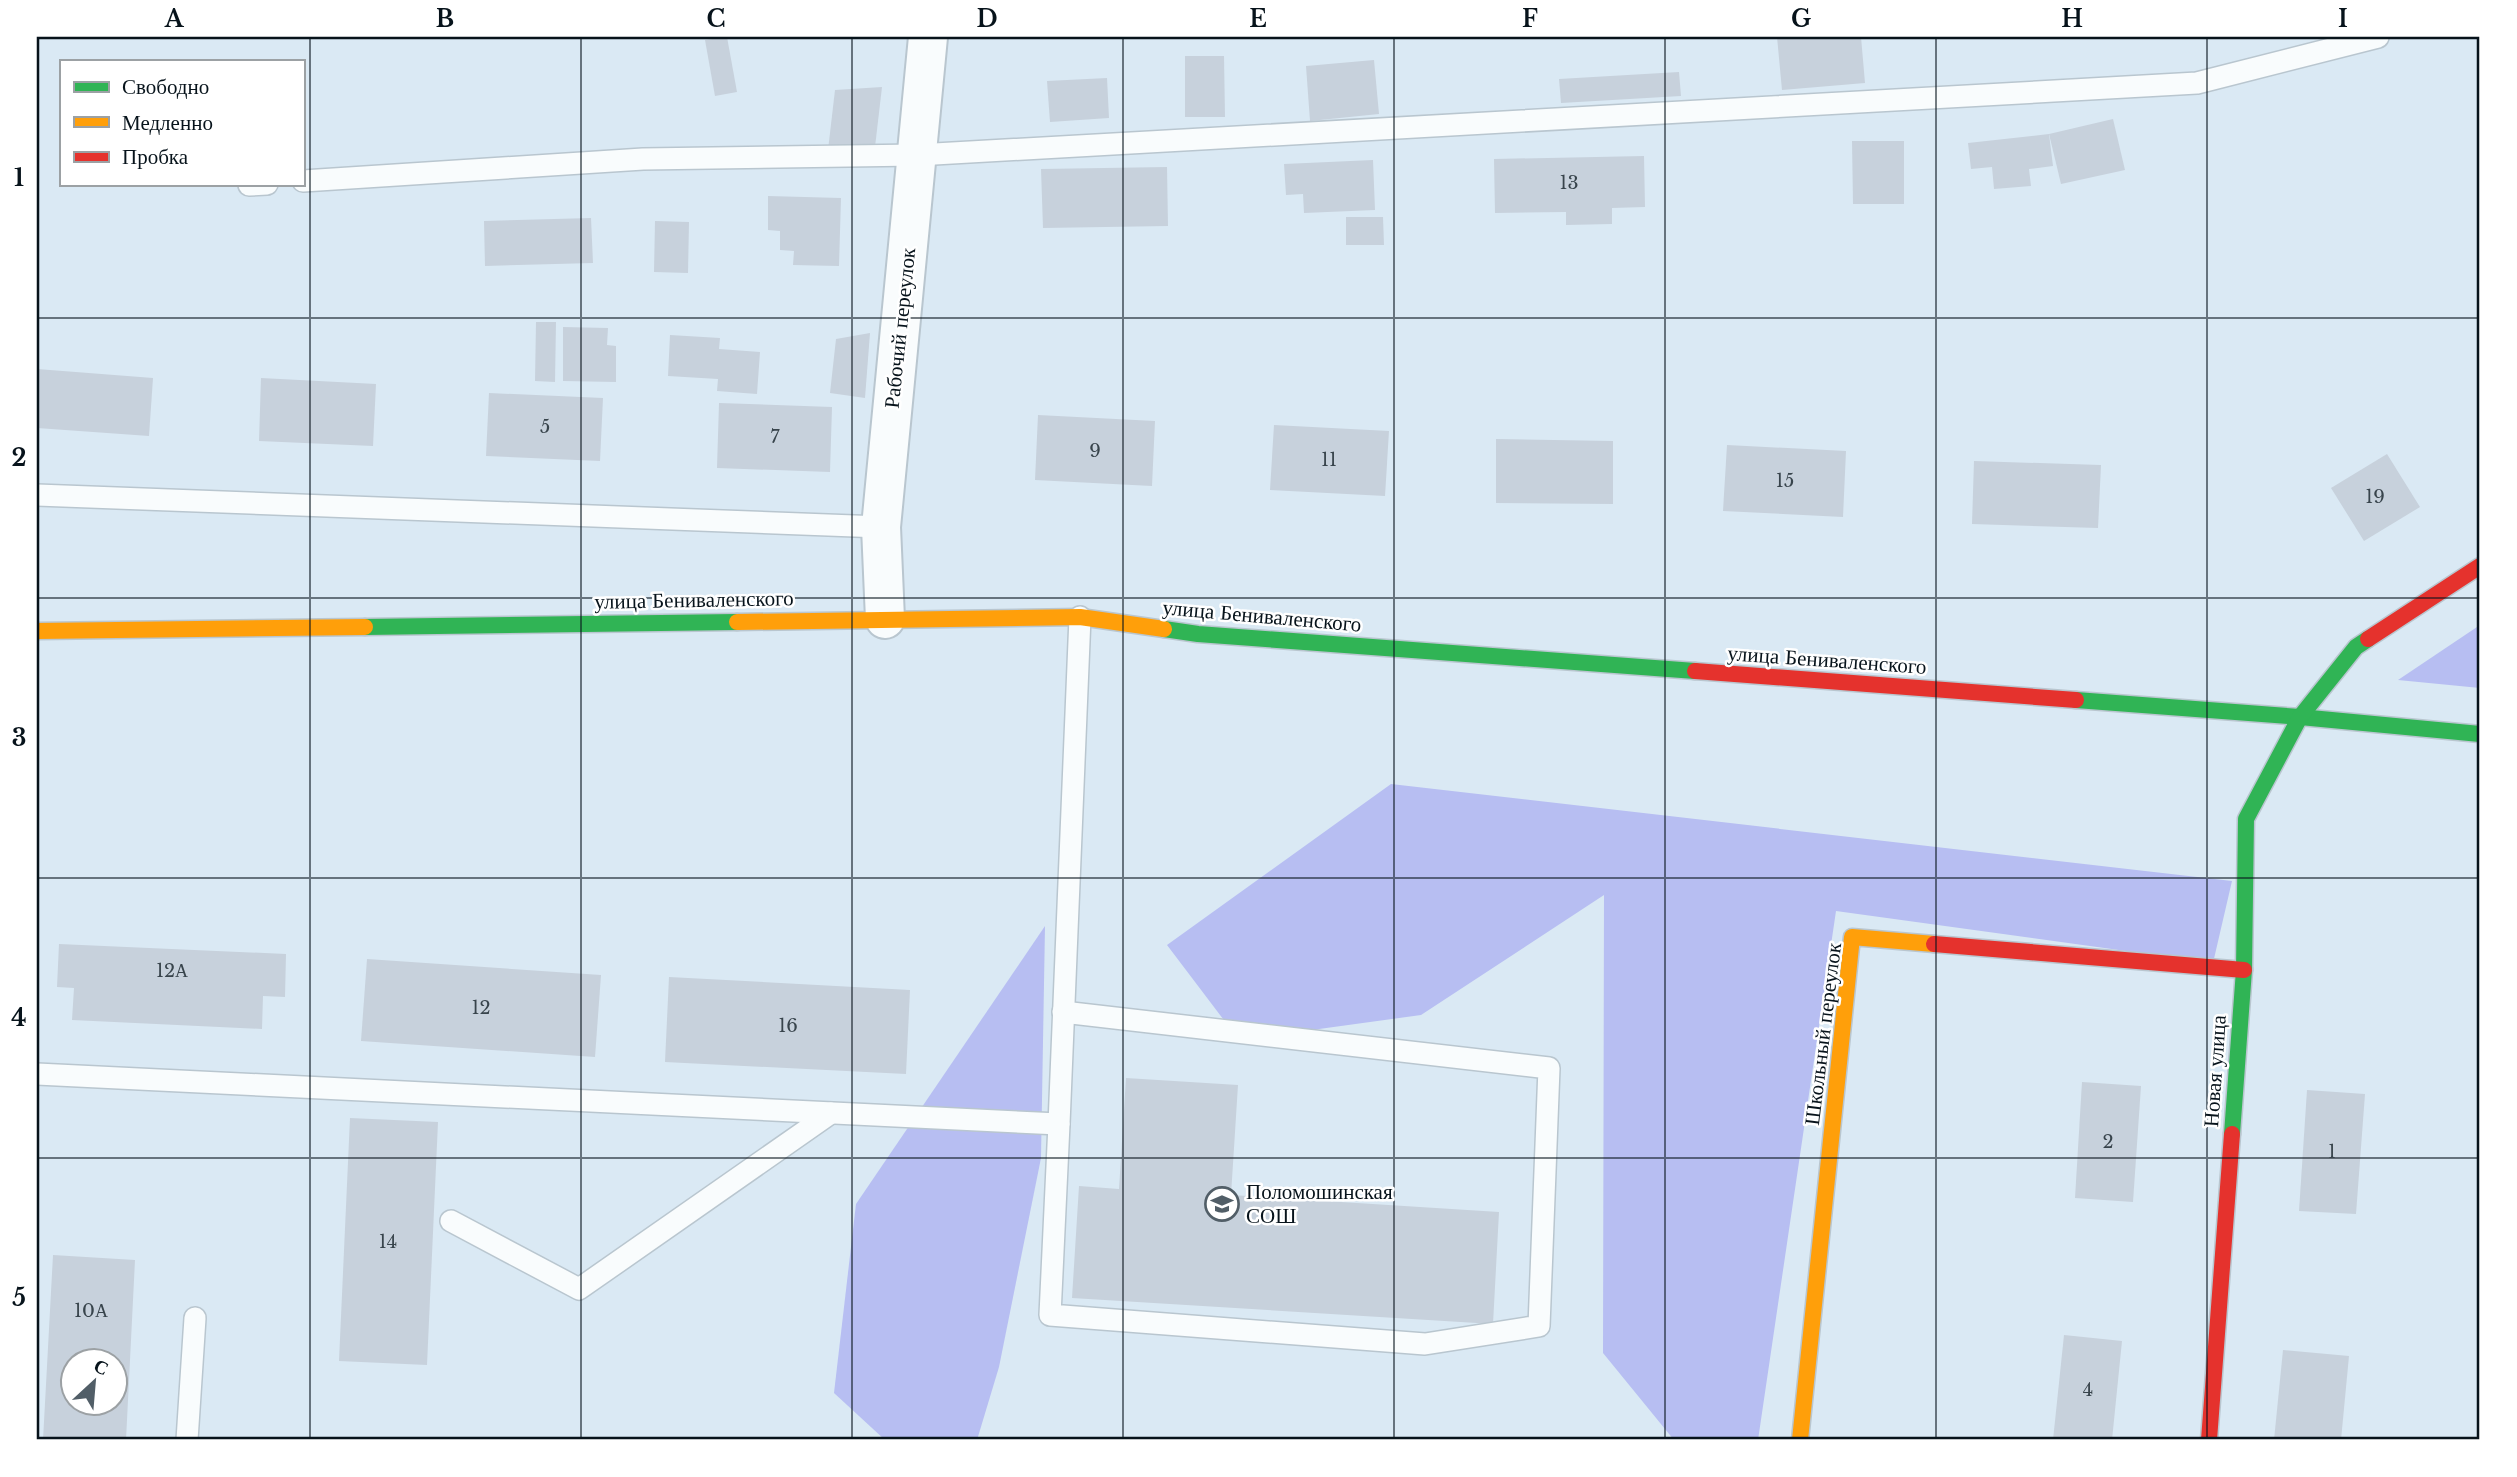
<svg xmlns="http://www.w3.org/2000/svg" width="2517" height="1477" viewBox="0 0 2517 1477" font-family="'Libre Baskerville',serif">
<rect width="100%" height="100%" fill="#dae9f4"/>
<g fill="#b7bef2">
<polygon points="2480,625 2480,688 2398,680"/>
<polygon points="1391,784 2232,881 2213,963 1836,911 1758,1440 1674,1440 1603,1353 1604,895 1421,1015 1239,1040 1167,945"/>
<polygon points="1045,926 1041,1158 999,1367 977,1440 885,1440 834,1393 856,1204"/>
</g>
<g fill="#c7d1dc" fill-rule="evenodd">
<polygon points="727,37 737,92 715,96 705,40"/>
<polygon points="1777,37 1861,37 1865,83 1782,90"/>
<polygon points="1185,56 1224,56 1225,117 1185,117"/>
<polygon points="1374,60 1379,114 1310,121 1306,66"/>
<polygon points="1679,72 1681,96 1561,103 1559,79"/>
<polygon points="1107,78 1109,118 1050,122 1047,81"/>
<polygon points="882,87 875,147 828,150 835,90"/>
<polygon points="2113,119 2125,170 2061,184 2049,134"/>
<polygon points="2049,134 2053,166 2029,169 2031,186 1994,189 1992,167 1971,169 1968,143"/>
<polygon points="1852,141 1904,141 1904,204 1853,204"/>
<polygon points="1644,156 1645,207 1612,208 1612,224 1566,225 1566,212 1495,213 1494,159"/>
<polygon points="1373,160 1375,210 1304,213 1303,194 1286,195 1284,164"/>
<polygon points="1167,167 1168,226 1043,228 1041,169"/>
<polygon points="768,196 841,198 839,266 793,265 794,251 780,250 780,231 768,230"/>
<polygon points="1346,217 1383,217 1384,245 1346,245"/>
<polygon points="591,218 593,263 485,266 484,221"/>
<polygon points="655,221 689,222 688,273 654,272"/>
<polygon points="536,322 556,322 555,382 535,381"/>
<polygon points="563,327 608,328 607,345 616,346 616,382 563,381"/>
<polygon points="870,333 865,398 830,393 836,339"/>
<polygon points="670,335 720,338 719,349 760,352 757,394 717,391 718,379 668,376"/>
<polygon points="37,369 153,378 149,436 37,428"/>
<polygon points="261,378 376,384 373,446 259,441"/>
<polygon points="489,393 603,398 600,461 486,456"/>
<polygon points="719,403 832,407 830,472 717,468"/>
<polygon points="1038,415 1155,421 1152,486 1035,480"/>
<polygon points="1274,425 1389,431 1385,496 1270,490"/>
<polygon points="1496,439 1613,441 1613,504 1496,503"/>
<polygon points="1727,445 1846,451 1843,517 1723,511"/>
<polygon points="2387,454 2420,507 2364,541 2331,488"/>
<polygon points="1974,461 2101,465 2098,528 1972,524"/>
<polygon points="59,944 286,954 285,997 263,996 262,1029 72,1020 74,988 57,987"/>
<polygon points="367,959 601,975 595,1057 361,1041"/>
<polygon points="669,977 910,990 906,1074 665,1062"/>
<polygon points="1126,1078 1238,1085 1231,1195 1499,1212 1493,1324 1072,1298 1079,1186 1119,1189"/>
<polygon points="2082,1082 2141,1086 2133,1202 2075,1198"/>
<polygon points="2307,1090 2365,1094 2356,1214 2299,1211"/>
<polygon points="350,1118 438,1122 427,1365 339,1361"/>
<path d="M53 1255 135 1260 126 1440H43ZM74 1362H116V1404H74Z"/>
<polygon points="2064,1335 2122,1341 2112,1440 2053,1440"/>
<polygon points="2283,1350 2349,1356 2341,1440 2274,1440"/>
</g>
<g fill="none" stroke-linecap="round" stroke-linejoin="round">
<g stroke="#b9c6cf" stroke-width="24">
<g id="lane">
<polyline points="303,181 643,159 917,155 2197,83 2378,37"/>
<polyline points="249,185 267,184"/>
<polyline points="37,495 881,527"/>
<polyline points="37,1074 1059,1124 1080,617"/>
<polyline points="1059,1124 1050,1315 1425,1344 1539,1326 1549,1068 1063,1012"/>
<polyline points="451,1221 579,1289 831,1113"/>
<polyline points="187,1440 195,1318"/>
</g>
</g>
<g stroke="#b9c6cf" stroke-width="42">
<polyline id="street" points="885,619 881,527 928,37"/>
</g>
<g stroke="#b9c6cf" stroke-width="19">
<g id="fast">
<polyline points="365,627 737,622"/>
<polyline points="1164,629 1198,634 1695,671"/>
<polyline points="2076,700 2300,717 2480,734"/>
<polyline points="2232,1134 2244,970 2246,819 2300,717 2356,647 2368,639"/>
</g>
</g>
<g stroke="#b9c6cf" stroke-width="19">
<g id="slow">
<polyline points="737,622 1080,617 1164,629"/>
<polyline points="37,631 365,627"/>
<polyline points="1800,1440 1852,937 1934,944"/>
</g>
</g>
<g stroke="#b9c6cf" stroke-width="19">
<g id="jam">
<polyline points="2368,639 2480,566"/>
<polyline points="1695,671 2076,700"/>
<polyline points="1934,944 2244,970"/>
<polyline points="2209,1440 2232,1134"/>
</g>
</g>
<use href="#lane" stroke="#f9fcfd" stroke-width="21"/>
<use href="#street" stroke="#f9fcfd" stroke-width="38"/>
<use href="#fast" stroke="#30b455" stroke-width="16"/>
<use href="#slow" stroke="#ff9f0a" stroke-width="16"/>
<use href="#jam" stroke="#e5322d" stroke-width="16"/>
</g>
<path fill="none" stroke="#07131b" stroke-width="2" stroke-opacity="0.55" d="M310 37V1440M581 37V1440M852 37V1440M1123 37V1440M1394 37V1440M1665 37V1440M1936 37V1440M2207 37V1440M37 318H2480M37 598H2480M37 878H2480M37 1158H2480"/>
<defs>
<g id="school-ring" transform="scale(1.75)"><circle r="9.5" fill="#fff" stroke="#515e67" stroke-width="1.5"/><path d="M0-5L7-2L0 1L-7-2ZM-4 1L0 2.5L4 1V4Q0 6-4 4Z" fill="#515e67"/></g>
</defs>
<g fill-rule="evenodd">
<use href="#school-ring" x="1222" y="1204"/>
</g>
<g text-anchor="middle" stroke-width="5" stroke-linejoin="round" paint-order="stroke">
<g font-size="18" fill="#38444c">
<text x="1569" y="189">13</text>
<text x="545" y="433">5</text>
<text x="775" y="443">7</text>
<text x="1095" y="457">9</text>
<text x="1329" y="466">11</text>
<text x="1785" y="487">15</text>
<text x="2375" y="503">19</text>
<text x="172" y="977">12А</text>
<text x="481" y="1014">12</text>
<text x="788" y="1032">16</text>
<text x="2108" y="1148">2</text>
<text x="2332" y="1158">1</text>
<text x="388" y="1248">14</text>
<text x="91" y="1317">10А</text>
<text x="2088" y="1396">4</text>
</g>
<g font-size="21" fill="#07131b" stroke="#fff">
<text transform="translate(900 328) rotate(-84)" y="7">Рабочий переулок</text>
<text transform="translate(694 600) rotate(-1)" y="7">улица Бениваленского</text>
<text transform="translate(1262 616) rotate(5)" y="7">улица Бениваленского</text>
<text transform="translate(1827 660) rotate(4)" y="7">улица Бениваленского</text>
<text transform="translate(1823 1034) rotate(-83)" y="7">Школьный переулок</text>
<text transform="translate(2215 1071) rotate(-86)" y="7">Новая улица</text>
</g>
<g font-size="21" fill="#07131b" stroke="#fff" text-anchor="start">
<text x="1246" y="1199">Поломошинская<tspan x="1246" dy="24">СОШ</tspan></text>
</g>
</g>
<rect width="2517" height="1477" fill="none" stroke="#ffffff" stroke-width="77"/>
<rect x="60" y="60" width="245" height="126" fill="#ffffff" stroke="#9ca1a4" stroke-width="2"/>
<rect x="74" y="82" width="35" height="10" fill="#30b455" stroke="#9ca1a4" stroke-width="2"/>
<text x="122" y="94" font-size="21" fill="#07131b">Свободно</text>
<rect x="74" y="117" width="35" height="10" fill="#ff9f0a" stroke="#9ca1a4" stroke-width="2"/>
<text x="122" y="130" font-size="21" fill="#07131b">Медленно</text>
<rect x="74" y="152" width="35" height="10" fill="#e5322d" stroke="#9ca1a4" stroke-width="2"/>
<text x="122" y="164" font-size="21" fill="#07131b">Пробка</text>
<g transform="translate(94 1382) rotate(26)"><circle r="33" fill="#ffffff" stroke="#9ca1a4" stroke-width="2"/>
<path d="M0-5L12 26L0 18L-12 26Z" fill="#515e67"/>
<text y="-10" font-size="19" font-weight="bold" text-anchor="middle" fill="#07131b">С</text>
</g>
<rect x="38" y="38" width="2440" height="1400" fill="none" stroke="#07131b" stroke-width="2.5"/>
<g font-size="23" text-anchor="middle" font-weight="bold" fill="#07131b">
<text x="174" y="27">A</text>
<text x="445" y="27">B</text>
<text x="716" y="27">C</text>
<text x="987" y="27">D</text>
<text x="1258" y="27">E</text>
<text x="1530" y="27">F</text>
<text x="1801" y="27">G</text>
<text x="2072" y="27">H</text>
<text x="2343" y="27">I</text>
<text x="19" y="186">1</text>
<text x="19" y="466">2</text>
<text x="19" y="746">3</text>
<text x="19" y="1026">4</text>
<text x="19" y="1306">5</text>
</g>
</svg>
